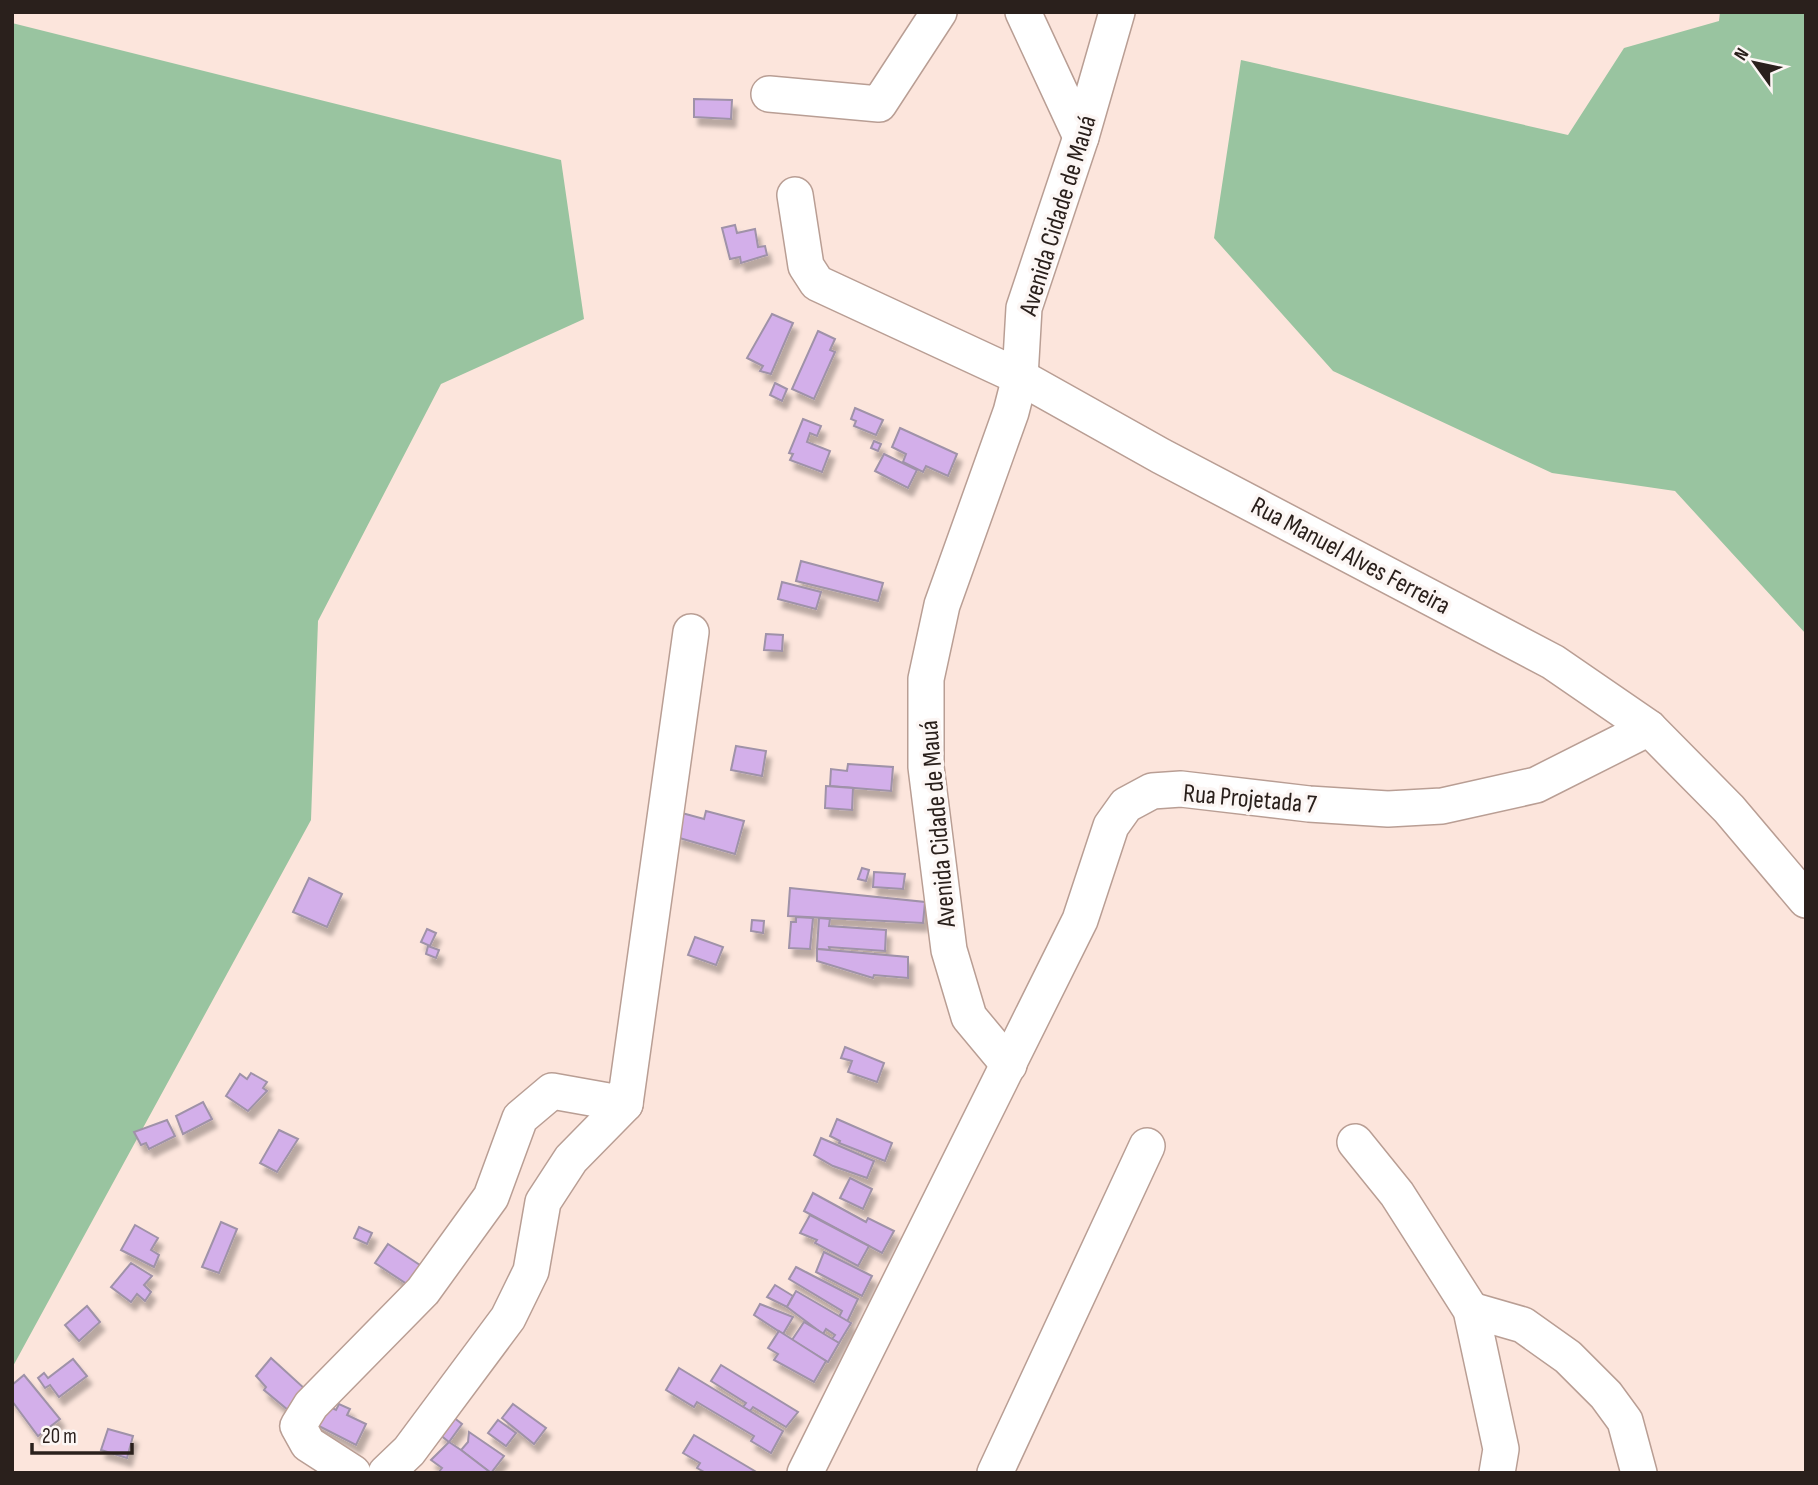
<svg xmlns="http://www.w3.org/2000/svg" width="1818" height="1485" viewBox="0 0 1818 1485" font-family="'Sofia Sans Condensed',sans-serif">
<defs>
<filter id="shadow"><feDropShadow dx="4.5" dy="8" stdDeviation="2" flood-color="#0004"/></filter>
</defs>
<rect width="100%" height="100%" fill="#fce5dc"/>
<g fill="#99c4a0">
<polygon points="1720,12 1806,12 1806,634 1675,491 1552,473 1333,371 1214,238 1241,60 1568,135 1624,48 1719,21"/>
<polygon points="12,23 561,160 584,319 441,384 318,621 311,820 12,1368"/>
</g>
<g fill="#d3afea" stroke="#9f92a8" stroke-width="2" filter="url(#shadow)">
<polygon points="694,99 732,100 731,119 694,117"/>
<polygon points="735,225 737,233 755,229 758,247 765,246 767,255 741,263 740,257 730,259 722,228"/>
<polygon points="772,314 793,323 771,374 760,371 763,366 747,358"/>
<polygon points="818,331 835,339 830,350 835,352 814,399 792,389"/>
<polygon points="775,383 787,389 782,401 770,395"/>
<polygon points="855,408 883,420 876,435 854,426 856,421 851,419"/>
<polygon points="803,419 821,426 817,436 810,433 807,442 830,451 822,472 790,460 793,454 789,453"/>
<polygon points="900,428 957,454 948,476 926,466 923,472 903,462 906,454 892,447"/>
<polygon points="874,441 881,444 878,451 871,448"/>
<polygon points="884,454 917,470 908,488 875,471"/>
<polygon points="801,561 883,583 878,601 796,581"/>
<polygon points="782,582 821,592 816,609 778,599"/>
<polygon points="766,634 783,635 782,651 764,650"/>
<polygon points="736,746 766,751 762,776 731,770"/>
<polygon points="848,764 893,767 891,791 830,786 831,769 847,771"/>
<polygon points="826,786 853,788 852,810 825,808"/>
<polygon points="706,811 744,821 735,854 676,837 682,813 704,819"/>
<polygon points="862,868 869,870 866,881 858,879"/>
<polygon points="874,872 905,874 903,889 873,887"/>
<polygon points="309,878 342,894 327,927 293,912"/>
<polygon points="790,888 925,902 923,923 788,916"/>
<polygon points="796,917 813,918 810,949 789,948 791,922 796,922"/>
<polygon points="819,918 830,919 829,926 886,930 885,951 829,947 830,950 817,949"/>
<polygon points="752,920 764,921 763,933 751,931"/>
<polygon points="427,929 436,933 430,946 421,942"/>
<polygon points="695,937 723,947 716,965 688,955"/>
<polygon points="428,946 439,950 436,958 426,954"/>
<polygon points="817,949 908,957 908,978 874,975 873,978 817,961"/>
<polygon points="845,1047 884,1063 877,1082 848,1072 852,1061 841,1058"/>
<polygon points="251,1073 267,1082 263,1088 267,1091 248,1111 226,1096 240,1074 247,1079"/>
<polygon points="203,1102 212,1119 183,1134 176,1116"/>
<polygon points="837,1119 892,1143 885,1161 839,1143 840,1141 830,1136"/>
<polygon points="167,1120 175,1136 149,1149 146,1143 141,1145 134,1132"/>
<polygon points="279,1130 298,1139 277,1172 260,1163"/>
<polygon points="821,1138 874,1161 867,1178 833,1166 814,1155"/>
<polygon points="850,1178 872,1189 863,1209 840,1198"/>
<polygon points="813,1193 866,1222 868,1218 894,1231 882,1253 804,1211"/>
<polygon points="810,1215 869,1246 858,1266 815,1243 817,1240 800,1233"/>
<polygon points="221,1222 237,1229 219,1273 202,1267"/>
<polygon points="135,1225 158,1238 151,1250 159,1255 154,1267 121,1250"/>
<polygon points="359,1227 372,1233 367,1244 354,1238"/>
<polygon points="388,1244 429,1271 416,1290 375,1263"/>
<polygon points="824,1252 872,1276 862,1296 816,1272"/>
<polygon points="131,1263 152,1276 144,1285 151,1292 145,1301 137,1294 131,1302 111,1287"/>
<polygon points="796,1267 858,1299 847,1322 839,1317 842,1311 789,1279"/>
<polygon points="775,1285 793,1296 787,1307 767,1297"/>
<polygon points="796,1291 851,1323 839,1343 832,1339 835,1335 826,1329 823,1334 787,1307"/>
<polygon points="760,1304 793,1317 783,1334 754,1315"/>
<polygon points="87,1306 100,1322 79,1341 65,1325"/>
<polygon points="804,1322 839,1343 828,1362 792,1340"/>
<polygon points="779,1331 826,1361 814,1382 774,1360 778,1354 768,1348"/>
<polygon points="271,1358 305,1389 288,1410 264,1390 266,1387 256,1376"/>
<polygon points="73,1359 87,1376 59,1397 50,1385 45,1388 38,1378 44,1373 48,1378"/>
<polygon points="721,1365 798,1412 786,1427 753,1407 750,1411 743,1407 746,1403 711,1381"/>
<polygon points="679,1368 783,1431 771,1453 751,1441 754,1436 697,1402 694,1407 666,1390"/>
<polygon points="24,1375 60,1419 38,1436 12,1401 12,1385"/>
<polygon points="320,1402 336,1410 339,1404 350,1409 347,1415 366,1424 356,1445 311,1422"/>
<polygon points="513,1404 546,1428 534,1444 502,1418"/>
<polygon points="453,1417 462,1424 449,1442 439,1434"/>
<polygon points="498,1420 516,1433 506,1446 488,1433"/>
<polygon points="108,1429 133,1436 127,1458 101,1450"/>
<polygon points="469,1432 504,1456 491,1473 461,1450 468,1442"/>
<polygon points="694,1435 758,1473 706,1473 697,1468 700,1463 683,1453"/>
<polygon points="449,1442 461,1450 491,1473 438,1473 442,1468 431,1460"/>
</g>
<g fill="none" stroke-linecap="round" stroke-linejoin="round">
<g stroke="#b99e94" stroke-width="38">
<g id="minor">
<polyline points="1023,12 1081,137"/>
<polyline points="769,94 879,104 939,12"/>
<polyline points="795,195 806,266 817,283 1020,377 1161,456 1553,662 1649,728 1729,809 1806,900"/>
<polyline points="1009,1065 969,1017 949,950 926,767 926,679 942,605 1011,412 1020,377 1024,308 1081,137 1117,12"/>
<polyline points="1355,1142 1397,1194 1471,1310 1501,1449 1497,1473"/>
<polyline points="1471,1310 1523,1325 1568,1357 1606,1395 1625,1421 1639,1473"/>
<polyline points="353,1473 308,1444 298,1426 311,1405 423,1291 491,1197 520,1118 552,1091 625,1104 691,632"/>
<polyline points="386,1473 409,1451 508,1318 531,1271 543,1202 571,1159 625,1104"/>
<polyline points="805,1473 1080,920 1111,826 1126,805 1152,791 1181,789 1309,804 1388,809 1442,806 1536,785 1649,728"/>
<polyline points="995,1473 1147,1146"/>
</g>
</g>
<use href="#minor" stroke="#fff" stroke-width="35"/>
</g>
<g text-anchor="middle" stroke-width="7" stroke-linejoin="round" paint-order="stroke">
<g font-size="26" fill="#2a201c" stroke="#fcf6f4">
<text transform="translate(1057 215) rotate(-73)" y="9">Avenida Cidade de Mauá</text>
<text transform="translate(1351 555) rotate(28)" y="9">Rua Manuel Alves Ferreira</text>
<text transform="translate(1250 798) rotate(5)" y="9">Rua Projetada 7</text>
<text transform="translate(937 824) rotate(-95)" y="9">Avenida Cidade de Mauá</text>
</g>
</g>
<rect width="1818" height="1485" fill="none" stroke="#2a201c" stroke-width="28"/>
<g transform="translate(1755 63) rotate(303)" stroke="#fcf6f4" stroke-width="5" paint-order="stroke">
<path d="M0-5L12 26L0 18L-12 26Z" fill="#2a201c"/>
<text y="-10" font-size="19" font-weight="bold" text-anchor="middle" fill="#2a201c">N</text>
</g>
<path d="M32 1443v10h100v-10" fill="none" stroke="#2a201c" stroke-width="3.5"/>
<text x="42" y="1443" font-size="21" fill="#2a201c" stroke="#fcf6f4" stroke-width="5" paint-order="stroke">20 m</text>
</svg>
